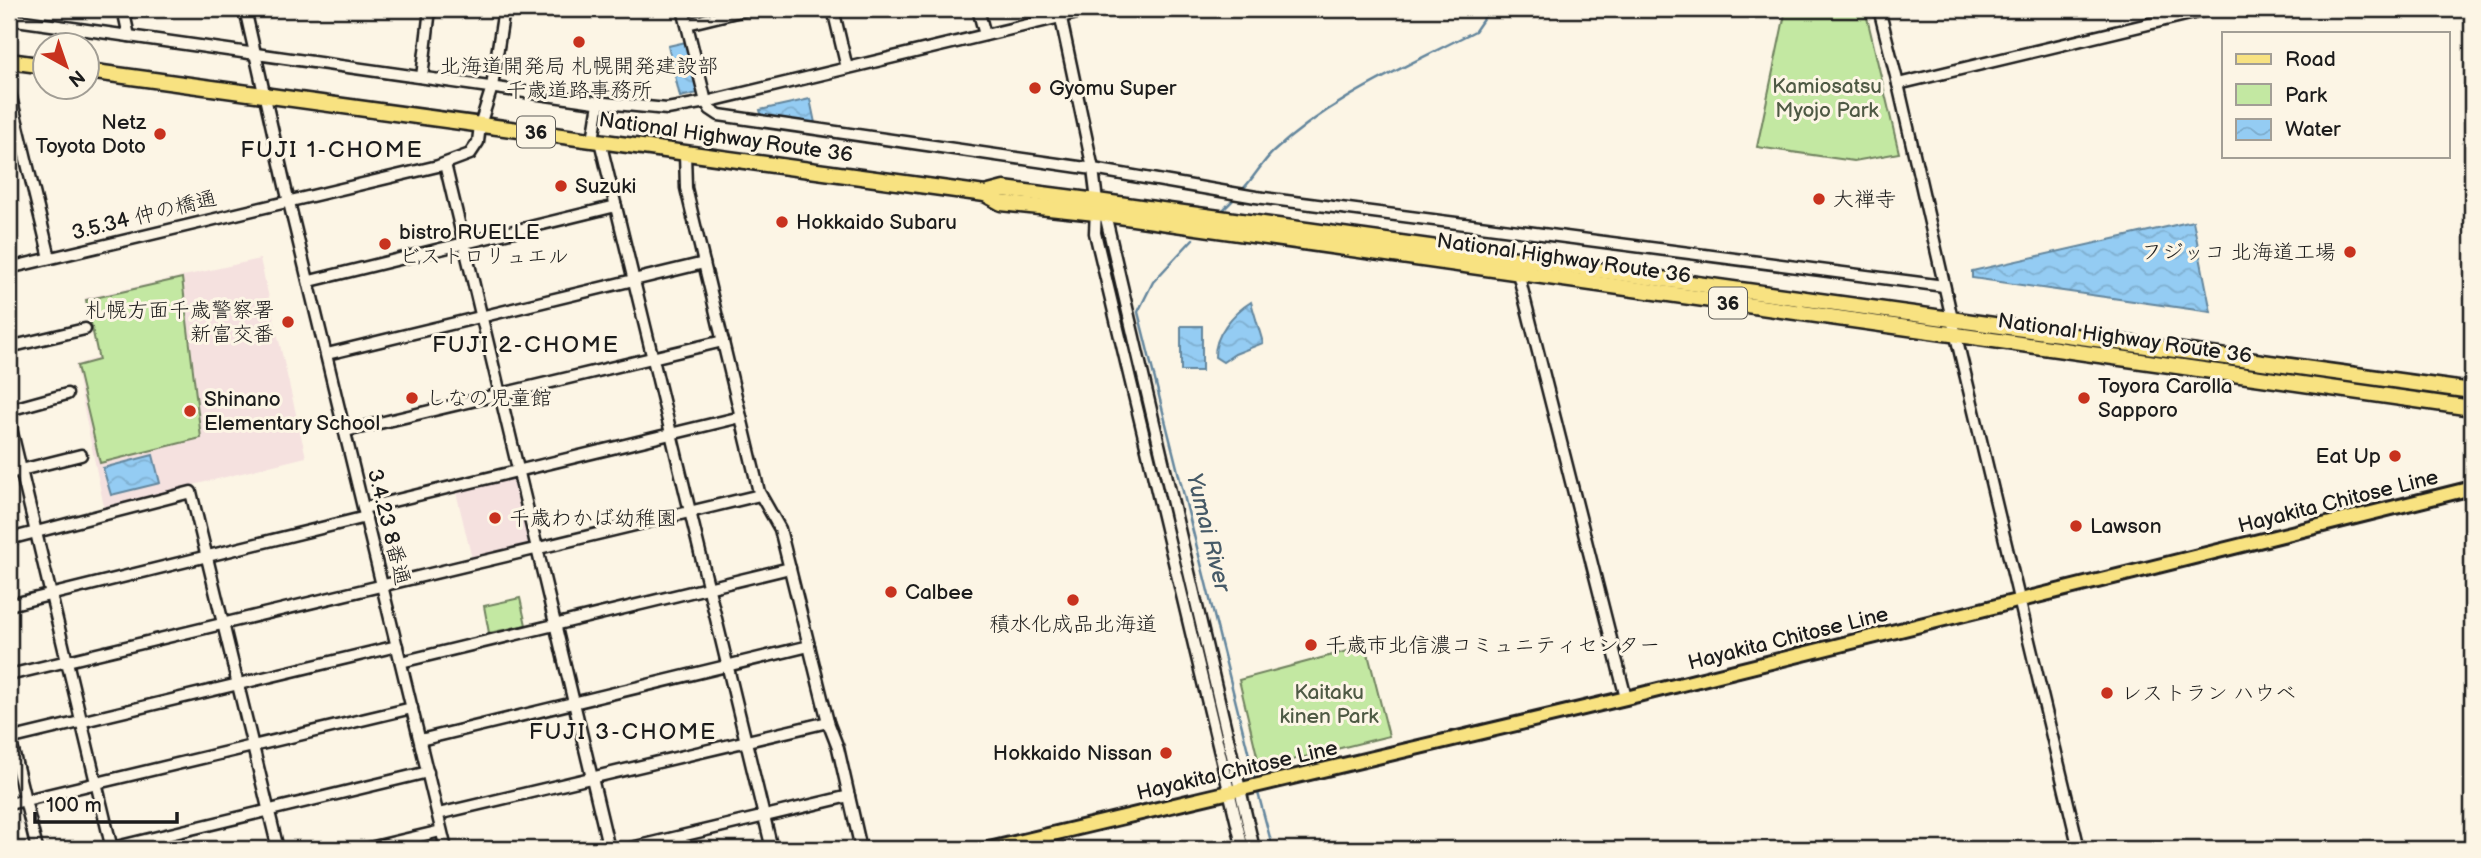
<svg xmlns="http://www.w3.org/2000/svg" width="2481" height="858" viewBox="0 0 2481 858" font-family="'Balsamiq Sans','Klee One',sans-serif">
<defs>
<pattern id="water-waves" width="16" height="10" patternUnits="userSpaceOnUse" patternTransform="scale(1.75)"><rect width="16" height="10" fill="#94ccf3"/><path d="M0 5q4-4 8 0t8 0" fill="none" stroke="#7fafd0"/></pattern>
</defs>
<rect width="100%" height="100%" fill="#fcf5e5"/>
<filter id="ink" filterUnits="userSpaceOnUse"><feTurbulence type="fractalNoise" baseFrequency=".0143" numOctaves="2"/><feDisplacementMap in="SourceGraphic" scale="14" xChannelSelector="R" yChannelSelector="G"/><feConvolveMatrix kernelMatrix="1 2 1 2 8 2 1 2 1" color-interpolation-filters="sRGB"/></filter>
<g filter="url(#ink)">
<g fill="#f5e1df">
<polygon points="260,259 306,457 104,507 75,365 97,358 85,298"/>
<polygon points="517,477 533,544 472,559 456,492"/>
</g>
<g fill="#c3e8a2" stroke="#70825f" stroke-width="2">
<polygon points="1786,9 1865,9 1899,153 1854,161 1757,147"/>
<polygon points="182,278 201,438 100,463 77,366 99,360 86,300"/>
<polygon points="520,598 526,625 489,633 484,606"/>
<polygon points="1366,646 1389,736 1260,768 1239,680"/>
</g>
<g fill="url(#water-waves)" stroke="#64869d" stroke-width="2">
<polygon points="686,42 698,93 680,97 668,46"/>
<polygon points="810,99 815,123 762,117 760,110"/>
<polygon points="2193,221 2211,312 1972,278 1972,271"/>
<path d="M1251 302 1263 343 1235 354 1223 362 1215 357C1214 335 1233 313 1251 302Z"/>
<rect x="1181" y="326" width="21" height="45"/>
<polygon points="153,455 160,483 111,495 103,468"/>
</g>
<g fill="none" stroke-linecap="round" stroke-linejoin="round">
<g stroke="#64869d" stroke-width="2.5">
<path d="M1242 190C1253 179 1261 164 1272 153 1331 98 1405 67 1475 31L1486 15 1485 9"/>
<polyline points="1223,210 1235,198"/>
<polyline points="1193,239 1153,282 1138,312 1256,783"/>
<polyline points="1257,789 1273,849"/>
</g>
<g stroke="#1c1c1c" stroke-width="15">
<g id="minor">
<polyline points="123,9 129,36"/>
<polyline points="245,9 286,190 446,849"/>
<polyline points="683,9 706,102 710,109 719,115 1093,169 1256,197 1944,286"/>
<polyline points="833,9 847,68"/>
<polyline points="978,9 985,35"/>
<polyline points="1059,9 1093,169 1097,201 1105,214 1254,849"/>
<polyline points="1879,9 1898,84 1956,336 2079,849"/>
<polyline points="9,19 595,102 667,109 706,102 1094,9"/>
<polyline points="687,24 749,9"/>
<polyline points="422,77 430,9"/>
<polyline points="1898,84 2211,9"/>
<polyline points="9,89 50,258"/>
<polyline points="593,140 599,103"/>
<polyline points="600,141 772,849"/>
<polyline points="685,153 686,188 759,492 780,529 828,722 838,748 861,849"/>
<polyline points="445,164 609,849"/>
<polyline points="1096,208 1095,233 1243,849"/>
<polyline points="1520,267 1518,273 1626,698"/>
<polyline points="9,268 438,166 470,154 478,142 480,125 492,87 504,9"/>
<polyline points="310,281 616,206"/>
<polyline points="9,347 85,329"/>
<polyline points="327,354 704,263"/>
<polyline points="9,410 67,394"/>
<polyline points="9,420 112,849"/>
<polyline points="346,431 723,341"/>
<polyline points="9,473 81,455"/>
<polyline points="364,508 741,417"/>
<polyline points="9,539 191,492 278,849"/>
<polyline points="9,605 366,517"/>
<polyline points="401,662 790,568"/>
<polyline points="9,675 760,495"/>
<polyline points="9,734 37,849"/>
<polyline points="9,739 397,646"/>
<polyline points="420,740 809,646"/>
<polyline points="9,804 412,708"/>
<polyline points="438,814 828,722"/>
<polyline points="112,848 428,772"/>
<polyline points="365,849 441,831"/>
<polyline points="627,849 849,796"/>
</g>
</g>
<g stroke="#1c1c1c" stroke-width="18">
<polyline id="major" points="989,849 1626,698 2472,488"/>
</g>
<g stroke="#1c1c1c" stroke-width="19">
<g id="highway">
<polyline points="9,61 46,66"/>
<polyline points="88,71 985,194 1001,203 1105,214 2472,408"/>
<polyline points="985,194 1004,189 1097,201 2472,391"/>
</g>
</g>
<use href="#minor" stroke="#fcf5e5" stroke-width="10"/>
<use href="#major" stroke="#f8e281" stroke-width="12"/>
<use href="#highway" stroke="#f8e281" stroke-width="14"/>
</g>
</g>
<g fill="#c8321e" stroke="#fcf5e5" stroke-width="2.5">
<circle cx="579" cy="42" r="7"/>
<circle cx="1035" cy="88" r="7"/>
<circle cx="160" cy="134" r="7"/>
<circle cx="561" cy="186" r="7"/>
<circle cx="1819" cy="199" r="7"/>
<circle cx="782" cy="222" r="7"/>
<circle cx="385" cy="244" r="7"/>
<circle cx="2350" cy="252" r="7"/>
<circle cx="288" cy="322" r="7"/>
<circle cx="412" cy="398" r="7"/>
<circle cx="2084" cy="398" r="7"/>
<circle cx="190" cy="411" r="7"/>
<circle cx="2395" cy="456" r="7"/>
<circle cx="495" cy="518" r="7"/>
<circle cx="2076" cy="526" r="7"/>
<circle cx="891" cy="592" r="7"/>
<circle cx="1073" cy="600" r="7"/>
<circle cx="1311" cy="645" r="7"/>
<circle cx="2107" cy="693" r="7"/>
<circle cx="1166" cy="753" r="7"/>
</g>
<g text-anchor="middle" stroke-width="6" stroke-linejoin="round" paint-order="stroke">
<g fill="#fcf5e5" stroke="#5f5d58" stroke-width="2">
<rect x="517" y="116.5" width="38" height="31" rx="5"/>
<rect x="1709" y="287.5" width="38" height="31" rx="5"/>
</g>
<g font-size="19" font-weight="bold" fill="#1c1c1c">
<text x="536" y="139">36</text>
<text x="1728" y="310">36</text>
</g>
<g font-size="21" fill="#1c1c1c" stroke="#fcf5e5" text-anchor="start">
<text x="579" y="73" text-anchor="middle">北海道開発局 札幌開発建設部<tspan x="579" dy="24">千歳道路事務所</tspan></text>
<text x="1049" y="95">Gyomu Super</text>
<text x="146" y="129" text-anchor="end">Netz<tspan x="146" dy="24">Toyota Doto</tspan></text>
<text x="575" y="193">Suzuki</text>
<text x="1833" y="206">大禅寺</text>
<text x="796" y="229">Hokkaido Subaru</text>
<text x="399" y="239">bistro RUELLE<tspan x="399" dy="24">ビストロリュエル</tspan></text>
<text x="2336" y="259" text-anchor="end">フジッコ 北海道工場</text>
<text x="274" y="317" text-anchor="end">札幌方面千歳警察署<tspan x="274" dy="24">新富交番</tspan></text>
<text x="2098" y="393">Toyora Carolla<tspan x="2098" dy="24">Sapporo</tspan></text>
<text x="426" y="405">しなの児童館</text>
<text x="204" y="406">Shinano<tspan x="204" dy="24">Elementary School</tspan></text>
<text x="2381" y="463" text-anchor="end">Eat Up</text>
<text x="509" y="525">千歳わかば幼稚園</text>
<text x="2090" y="533">Lawson</text>
<text x="905" y="599">Calbee</text>
<text x="1073" y="631" text-anchor="middle">積水化成品北海道</text>
<text x="1325" y="652">千歳市北信濃コミュニティセンター</text>
<text x="2121" y="700">レストラン ハウベ</text>
<text x="1152" y="760" text-anchor="end">Hokkaido Nissan</text>
</g>
<g font-size="21" fill="#4e5944" stroke="#fcf5e5">
<text x="1827" y="93">Kamiosatsu<tspan x="1827" dy="24">Myojo Park</tspan></text>
<text x="1329" y="699">Kaitaku<tspan x="1329" dy="24">kinen Park</tspan></text>
</g>
<g font-size="21" fill="#1c1c1c" stroke="#fcf5e5">
<text transform="translate(726 137) rotate(8)" y="7">National Highway Route 36</text>
<text transform="translate(144 215) rotate(-14)" y="7">3.5.34 仲の橋通</text>
<text transform="translate(1564 258) rotate(8)" y="7">National Highway Route 36</text>
<text transform="translate(2125 338) rotate(8)" y="7">National Highway Route 36</text>
<text transform="translate(2338 501) rotate(-14)" y="7">Hayakita Chitose Line</text>
<text transform="translate(389 527) rotate(76)" y="7">3.4.23 8番通</text>
<text transform="translate(1788 638) rotate(-14)" y="7">Hayakita Chitose Line</text>
<text transform="translate(1237 770) rotate(-13)" y="7">Hayakita Chitose Line</text>
</g>
<g font-size="23" letter-spacing="2" fill="#1c1c1c" stroke="#fcf5e5">
<text x="332" y="157">FUJI 1-CHOME</text>
<text x="526" y="352">FUJI 2-CHOME</text>
<text x="623" y="739">FUJI 3-CHOME</text>
</g>
<g font-size="23" font-style="italic" fill="#465a67" stroke="#fcf5e5">
<text transform="translate(1209 532) rotate(76)" y="8">Yumai River</text>
</g>
</g>
<rect width="2481" height="858" fill="none" stroke="#fcf5e5" stroke-width="35"/>
<rect x="18" y="18" width="2446" height="823" fill="none" stroke="#1c1c1c" stroke-width="2.5" filter="url(#ink)"/>
<rect x="2222" y="32" width="228" height="126" fill="#fcf5e5" stroke="#a29e95" stroke-width="2"/>
<rect x="2236" y="54" width="35" height="10" fill="#f8e281" stroke="#a29e95" stroke-width="2"/>
<text x="2285" y="66" font-size="21" fill="#1c1c1c">Road</text>
<rect x="2236" y="84" width="35" height="21" fill="#c3e8a2" stroke="#a29e95" stroke-width="2"/>
<text x="2285" y="102" font-size="21" fill="#1c1c1c">Park</text>
<rect x="2236" y="119" width="35" height="21" fill="url(#water-waves)" stroke="#a29e95" stroke-width="2"/>
<text x="2285" y="136" font-size="21" fill="#1c1c1c">Water</text>
<g transform="translate(66 66) rotate(140)"><circle r="33" fill="#fcf5e5" stroke="#a29e95" stroke-width="2"/>
<path d="M0-5L12 26L0 18L-12 26Z" fill="#c8321e"/>
<text y="-10" font-size="19" font-weight="bold" text-anchor="middle" fill="#1c1c1c">N</text>
</g>
<path d="M35 812v10h142v-10" fill="none" stroke="#1c1c1c" stroke-width="3.5"/>
<text x="46" y="812" font-size="21" fill="#1c1c1c" stroke="#fcf5e5" stroke-width="5" paint-order="stroke">100 m</text>
</svg>
